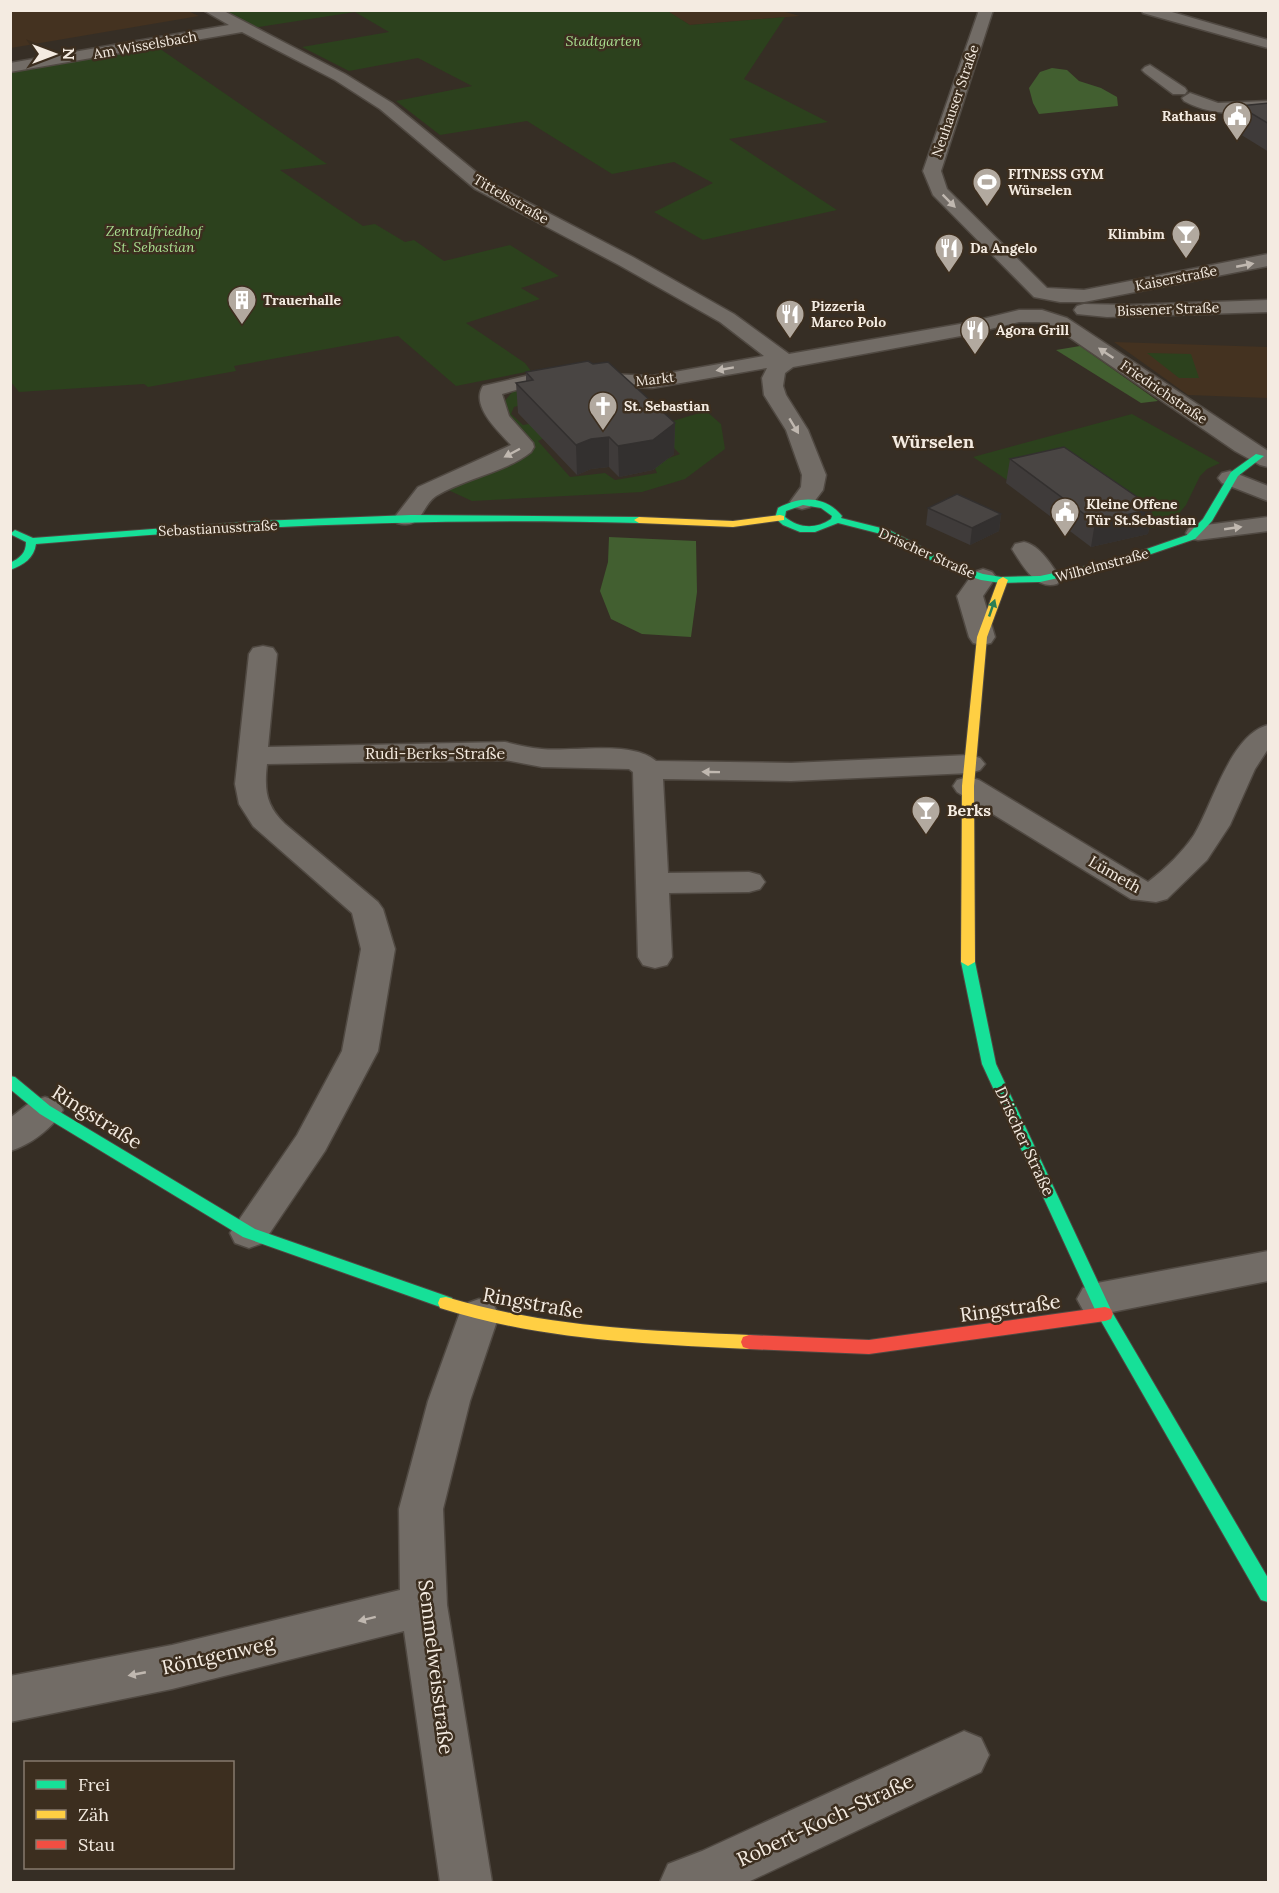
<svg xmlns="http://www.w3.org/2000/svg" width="1279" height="1893" viewBox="0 0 1279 1893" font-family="Lora,serif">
<rect width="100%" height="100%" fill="#362e25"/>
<g fill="#443220">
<polygon points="778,10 800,16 690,25 666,11"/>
<polygon points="188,11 199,16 11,48 11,11"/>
<polygon points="1114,342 1268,347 1268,398 1188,395"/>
</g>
<g fill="#2c411d">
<polygon points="666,10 690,25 785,17 744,79 828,122 729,139 837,210 703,240 654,212 713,183 674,162 612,174 527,121 440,135 396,101 472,86 418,58 349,71 302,47 389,32 355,12 252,28 219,11"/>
<polygon points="156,46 327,164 280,170 363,226 375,224 405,242 414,240 444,261 510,245 559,276 521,288 540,299 466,323 525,363 531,371 456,386 398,336 234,366 236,371 148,387 144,384 19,392 10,381 10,72"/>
<polygon points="1147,353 1191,354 1199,378 1179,378"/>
<polygon points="529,385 522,405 514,407 511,414 523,425 540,422 550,435 538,441 570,477 605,473 615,480 657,473 653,464 680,454 653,427 706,411 721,424 725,449 685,479 642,492 472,501 446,489 522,453 505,419 503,403 514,390"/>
<polygon points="1132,414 1220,463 1207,469 1200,476 1186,505 1171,523 1152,528 1062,469 1010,482 973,457"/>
</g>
<g fill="#425f30">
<polygon points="1052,68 1067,70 1079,81 1101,88 1117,97 1118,106 1039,114 1033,103 1029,88 1040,72"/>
<polygon points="1080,346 1158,401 1141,403 1056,350"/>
<polygon points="609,537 696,541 697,592 691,637 642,634 611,619 600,591 608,562"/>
</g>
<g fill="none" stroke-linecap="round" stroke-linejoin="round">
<g stroke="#504942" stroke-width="3">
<g id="street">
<path d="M203 10H222L345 74 392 103 487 181 633 257 734 314 789 354 966 323 1019 310H1042L1067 318 1268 451V467L1260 465 1235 451 1053 326 1040 322H1019L966 335 793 367 785 373 783 386 786 395 808 430 826 475 823 490 810 507 802 509 794 507 790 502 801 487 802 475 786 430 764 395 762 378 767 368 652 388 555 383 530 386 502 394 509 416 533 443 534 447 531 452C504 473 465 478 436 496 420 507 423 530 397 523L394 518 418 487 511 445C499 432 470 406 483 386L547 371 652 376 764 356 720 322 619 265 475 189 380 109 335 80 242 32 10 72V63L229 25Z"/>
<polygon points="979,10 993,10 941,171 947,189 1047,288 1084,290 1268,254 1268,266 1084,302 1060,302 1034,297 933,195 923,171"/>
<polygon points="1141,10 1165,10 1268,40 1268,48 1143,13"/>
<polygon points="1150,65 1185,88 1187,91 1185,94 1173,94 1145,73 1142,70 1145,67"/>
<path d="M1190 93 1218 103 1268 101V111C1239 114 1211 116 1184 101L1182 98Z"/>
<polygon points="1268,300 1268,312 1107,317 1077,314 1074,310 1077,306 1084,304 1130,305"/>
<polygon points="1230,471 1268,486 1268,501 1222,483 1218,478 1222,473"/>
<polygon points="1268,517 1268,531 1198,540 1189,538 1186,533 1189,528 1198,526"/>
<path d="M1024 542C1040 545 1052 566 1061 579L1057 584C1035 590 1023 566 1012 549L1015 544Z"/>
<polygon points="983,569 992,572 996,577 983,596 995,637 991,643 982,645 973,643 969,637 957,596 974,572"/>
<path d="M263 646 273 648 277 654 268 747 505 742C517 745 529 748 542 749 572 752 632 740 656 761L791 763 970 755 980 758 985 764 980 770 970 773 791 781 663 779 668 873 749 872 760 875 765 882 760 889 749 892 669 893 672 957 667 965 655 968 643 965 638 957 633 772 629 769 542 767 505 760 267 764C264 790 266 806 285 824L378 902 383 909 395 949 378 1051 325 1151 263 1243 249 1248 235 1243 230 1233 297 1135 342 1051 361 949 352 913 253 826 239 804 235 784 249 654 253 648Z"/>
<path d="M1268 725V749L1255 769 1230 825 1207 860 1167 899 1156 902 1131 899 957 792 953 786 957 780 968 777 979 780 1148 882C1165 869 1182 853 1194 835 1213 804 1230 735 1268 725Z"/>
<path d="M45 1097 58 1101 63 1110C53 1128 30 1145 10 1151V1118L32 1101Z"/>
<polygon points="1268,1251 1268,1281 1097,1315 1083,1310 1077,1299 1083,1288 1097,1283"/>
<polygon points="479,1299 493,1304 499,1315 470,1401 443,1509 447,1605 492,1882 440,1882 404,1631 172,1689 10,1722 10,1676 172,1645 400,1590 399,1509 428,1401 459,1315 465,1304"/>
<polygon points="964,1731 981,1738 989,1755 981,1772 748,1882 660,1882 668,1864 702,1851"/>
</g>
</g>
<g stroke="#504942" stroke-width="2">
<g id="fast">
<path d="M1256 454 1264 456 1238 476 1212 521 1195 539 1122 564 1040 582 1001 583 981 580 948 569 881 534 838 523 815 532H800L783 525 775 518 778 508C800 496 825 495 842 516L841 518 889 530 956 565 983 574 1001 577 1040 576 1115 560 1187 535 1203 519 1231 472ZM803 505 821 508 832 516 831 519C816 529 800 529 785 517L786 511Z"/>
<path d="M411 515 639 517 644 520 639 523C437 517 237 526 36 544 34 558 24 565 10 570V563C20 558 26 553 26 542L10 534 15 530 33 538 259 521Z"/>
<polygon points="968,958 975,962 996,1064 1112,1312 1268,1578 1268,1602 1261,1600 1097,1314 982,1064 961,962"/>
<polygon points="10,1076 15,1077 50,1106 255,1229 452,1298 454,1303 452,1308 446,1309 243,1237 40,1114 10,1089"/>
</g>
</g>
<g stroke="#504942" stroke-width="2">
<g id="slow">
<polygon points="780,515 784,516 784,520 733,527 639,523 634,520 639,517 733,521"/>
<polygon points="1003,577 1008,580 987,637 974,786 975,962 968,966 961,962 962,786 977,637 998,580"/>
<path d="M446 1297C545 1327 646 1331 749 1335L755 1337 757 1342 755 1347 749 1349C644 1344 541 1340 440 1308L438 1303 440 1298Z"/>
</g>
</g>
<g stroke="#504942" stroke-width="2">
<polygon id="jam" points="1105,1307 1111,1309 1113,1314 1111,1319 1105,1321 869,1354 749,1349 743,1347 741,1342 743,1337 749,1335 869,1340"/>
</g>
<use href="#street" fill="#726c66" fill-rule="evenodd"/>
<use href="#fast" fill="#16e098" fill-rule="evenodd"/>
<use href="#slow" fill="#ffcf43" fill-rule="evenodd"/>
<use href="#jam" fill="#f24e42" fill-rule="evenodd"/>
</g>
<g fill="#3f3b3a">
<polygon points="1269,103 1269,152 1235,131 1239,106"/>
<polygon points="593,364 675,423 674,454 653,470 619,477 609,467 591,469 577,475 518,413 516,383 526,381 526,372"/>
<polygon points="1010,459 1146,505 1152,509 1148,534 1091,547 1006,483"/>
<polygon points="928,508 1001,514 999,531 970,545 926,525"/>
</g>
<g fill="#33302f">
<polygon points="675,423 674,454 653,470 619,477 618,446"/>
<polygon points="609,437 609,467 591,469 577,475 576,445 591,439"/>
<polygon points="1144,503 1146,503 1145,511 1152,509 1148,534 1091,547 1095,522"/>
<polygon points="1001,514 999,531 970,545 972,528"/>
</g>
<g fill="#494543" stroke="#33302f" stroke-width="1.5">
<polygon points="1269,103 1269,124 1239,106"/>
<polygon points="588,361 593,364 608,362 675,423 653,440 618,446 609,437 591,439 576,445 516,383 533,380 526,372"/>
<polygon points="1064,447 1146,503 1144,503 1152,509 1095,522 1010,459"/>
<polygon points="957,494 1001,514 972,528 928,508"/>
</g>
<defs><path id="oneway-solid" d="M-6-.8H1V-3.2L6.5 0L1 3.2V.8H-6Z" transform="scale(1.5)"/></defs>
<g fill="#c0b8b0">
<use href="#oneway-solid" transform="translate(949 201) rotate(45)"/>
<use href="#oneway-solid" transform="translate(1245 265) rotate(-11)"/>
<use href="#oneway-solid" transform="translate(1106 353) rotate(-146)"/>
<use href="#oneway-solid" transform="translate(725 369) rotate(170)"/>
<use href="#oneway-solid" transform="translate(794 426) rotate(59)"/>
<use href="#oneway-solid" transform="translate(512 453) rotate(152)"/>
<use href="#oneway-solid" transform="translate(1233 528) rotate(-8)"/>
<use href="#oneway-solid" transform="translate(711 772) rotate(-179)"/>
<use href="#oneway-solid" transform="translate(367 1619) rotate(166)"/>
<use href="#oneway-solid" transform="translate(137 1674) rotate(169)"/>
</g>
<use fill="#2b7e55" href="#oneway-solid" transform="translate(992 608) rotate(-71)"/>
<defs>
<g id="civic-pin" transform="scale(1.5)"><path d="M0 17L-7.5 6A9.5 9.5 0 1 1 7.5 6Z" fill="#b2a99f" stroke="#3c2e1f"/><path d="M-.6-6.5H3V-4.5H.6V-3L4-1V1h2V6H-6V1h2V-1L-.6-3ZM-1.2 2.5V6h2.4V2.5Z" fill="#fff"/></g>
<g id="stadium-pin" transform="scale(1.5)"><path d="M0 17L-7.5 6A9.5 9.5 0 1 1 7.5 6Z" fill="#b2a99f" stroke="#3c2e1f"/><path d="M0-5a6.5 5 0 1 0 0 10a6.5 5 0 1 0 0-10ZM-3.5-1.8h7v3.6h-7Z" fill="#fff"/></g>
<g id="bar-pin" transform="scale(1.5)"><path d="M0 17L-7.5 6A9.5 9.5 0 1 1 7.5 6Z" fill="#b2a99f" stroke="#3c2e1f"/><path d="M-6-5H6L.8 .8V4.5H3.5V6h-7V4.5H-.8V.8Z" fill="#fff"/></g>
<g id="restaurant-pin" transform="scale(1.5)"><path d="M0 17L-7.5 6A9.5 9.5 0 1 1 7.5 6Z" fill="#b2a99f" stroke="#3c2e1f"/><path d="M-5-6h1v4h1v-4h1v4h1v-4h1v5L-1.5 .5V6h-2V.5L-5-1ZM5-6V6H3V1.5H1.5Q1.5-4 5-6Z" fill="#fff"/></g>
<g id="building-pin" transform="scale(1.5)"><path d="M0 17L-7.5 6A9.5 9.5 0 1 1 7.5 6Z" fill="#b2a99f" stroke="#3c2e1f"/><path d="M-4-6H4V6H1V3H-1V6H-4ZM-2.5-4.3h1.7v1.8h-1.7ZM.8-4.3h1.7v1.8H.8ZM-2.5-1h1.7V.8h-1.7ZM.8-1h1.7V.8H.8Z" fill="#fff"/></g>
<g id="church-pin" transform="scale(1.5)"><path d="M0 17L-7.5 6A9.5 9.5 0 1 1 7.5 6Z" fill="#b2a99f" stroke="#3c2e1f"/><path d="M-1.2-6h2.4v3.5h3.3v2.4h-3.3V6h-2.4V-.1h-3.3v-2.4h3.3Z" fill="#fff"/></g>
</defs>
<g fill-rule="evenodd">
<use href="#civic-pin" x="1237" y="116"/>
<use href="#stadium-pin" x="987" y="182"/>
<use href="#bar-pin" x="1186" y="234"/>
<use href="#restaurant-pin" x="949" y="248"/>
<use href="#building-pin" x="242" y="300"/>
<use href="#restaurant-pin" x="790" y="314"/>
<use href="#restaurant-pin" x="975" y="330"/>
<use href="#church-pin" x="603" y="406"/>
<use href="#civic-pin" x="1065" y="512"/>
<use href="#bar-pin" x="926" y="810"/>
</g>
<g text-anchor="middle" stroke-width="5" stroke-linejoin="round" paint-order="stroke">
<g font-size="14" font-style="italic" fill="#a9df90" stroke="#3c2e1f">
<text x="603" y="46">Stadtgarten</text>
<text x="154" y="236">Zentralfriedhof<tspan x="154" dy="16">St. Sebastian</tspan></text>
</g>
<g font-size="14" fill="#f4ebe1" stroke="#3c2e1f">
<text transform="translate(145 45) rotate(-10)" y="5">Am Wisselsbach</text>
<text transform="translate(955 101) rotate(-71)" y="5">Neuhauser Straße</text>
<text transform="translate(511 199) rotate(30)" y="5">Tittelsstraße</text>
<text transform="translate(1176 278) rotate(-11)" y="5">Kaiserstraße</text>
<text transform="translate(1168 309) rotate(-2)" y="5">Bissener Straße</text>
<text transform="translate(655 379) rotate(-7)" y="5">Markt</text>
<text transform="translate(1164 392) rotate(34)" y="5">Friedrichstraße</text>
<text transform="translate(218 528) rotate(-3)" y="5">Sebastianusstraße</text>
<text transform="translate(927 553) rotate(24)" y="5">Drischer Straße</text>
<text transform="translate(1102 565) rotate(-15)" y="5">Wilhelmstraße</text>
</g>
<g font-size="14" font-weight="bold" fill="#f4ebe1" stroke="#3c2e1f" text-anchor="start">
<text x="1216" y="121" text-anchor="end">Rathaus</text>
<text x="1008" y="179">FITNESS GYM<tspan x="1008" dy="16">Würselen</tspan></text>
<text x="1165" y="239" text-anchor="end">Klimbim</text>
<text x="970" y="253">Da Angelo</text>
<text x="263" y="305">Trauerhalle</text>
<text x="811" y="311">Pizzeria<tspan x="811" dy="16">Marco Polo</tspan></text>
<text x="996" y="335">Agora Grill</text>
<text x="624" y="411">St. Sebastian</text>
<text x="1086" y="509">Kleine Offene<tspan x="1086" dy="16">Tür St.Sebastian</tspan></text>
</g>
<g font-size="16" fill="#f4ebe1" stroke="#3c2e1f">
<text x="435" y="759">Rudi-Berks-Straße</text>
<text transform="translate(1115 874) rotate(30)" y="6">Lümeth</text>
<text transform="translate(1025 1141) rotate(65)" y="6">Drischer Straße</text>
</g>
<g font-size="16" font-weight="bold" fill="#f4ebe1" stroke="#3c2e1f" text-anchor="start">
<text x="947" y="816">Berks</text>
</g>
<g font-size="18" font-weight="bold" fill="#f4ebe1" stroke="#3c2e1f">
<text x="933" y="448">Würselen</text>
</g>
<g font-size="20" fill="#f4ebe1" stroke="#3c2e1f">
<text transform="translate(97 1117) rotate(32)" y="7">Ringstraße</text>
<text transform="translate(533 1303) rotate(10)" y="7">Ringstraße</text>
<text transform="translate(1010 1308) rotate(-8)" y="7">Ringstraße</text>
<text transform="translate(218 1655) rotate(-13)" y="7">Röntgenweg</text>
<text transform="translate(436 1667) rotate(83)" y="7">Semmelweisstraße</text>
<text transform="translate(825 1820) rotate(-25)" y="7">Robert-Koch-Straße</text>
</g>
</g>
<rect width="1279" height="1893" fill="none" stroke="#f4ebe1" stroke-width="24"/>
<rect x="24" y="1761" width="210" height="108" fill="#3c2e1f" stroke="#867a6d" stroke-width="1.5"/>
<rect x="36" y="1780" width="30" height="9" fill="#16e098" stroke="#867a6d" stroke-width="1.5"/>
<text x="78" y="1791" font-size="18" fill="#f4ebe1">Frei</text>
<rect x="36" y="1810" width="30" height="9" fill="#ffcf43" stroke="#867a6d" stroke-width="1.5"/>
<text x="78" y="1821" font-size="18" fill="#f4ebe1">Zäh</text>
<rect x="36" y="1840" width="30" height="9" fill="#f24e42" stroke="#867a6d" stroke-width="1.5"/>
<text x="78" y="1851" font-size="18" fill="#f4ebe1">Stau</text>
<g transform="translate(54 54) rotate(90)" stroke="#3c2e1f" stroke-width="4.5" paint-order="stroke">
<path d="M0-4.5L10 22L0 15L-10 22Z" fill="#f4ebe1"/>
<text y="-9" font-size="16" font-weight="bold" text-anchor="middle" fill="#f4ebe1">N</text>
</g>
</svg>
